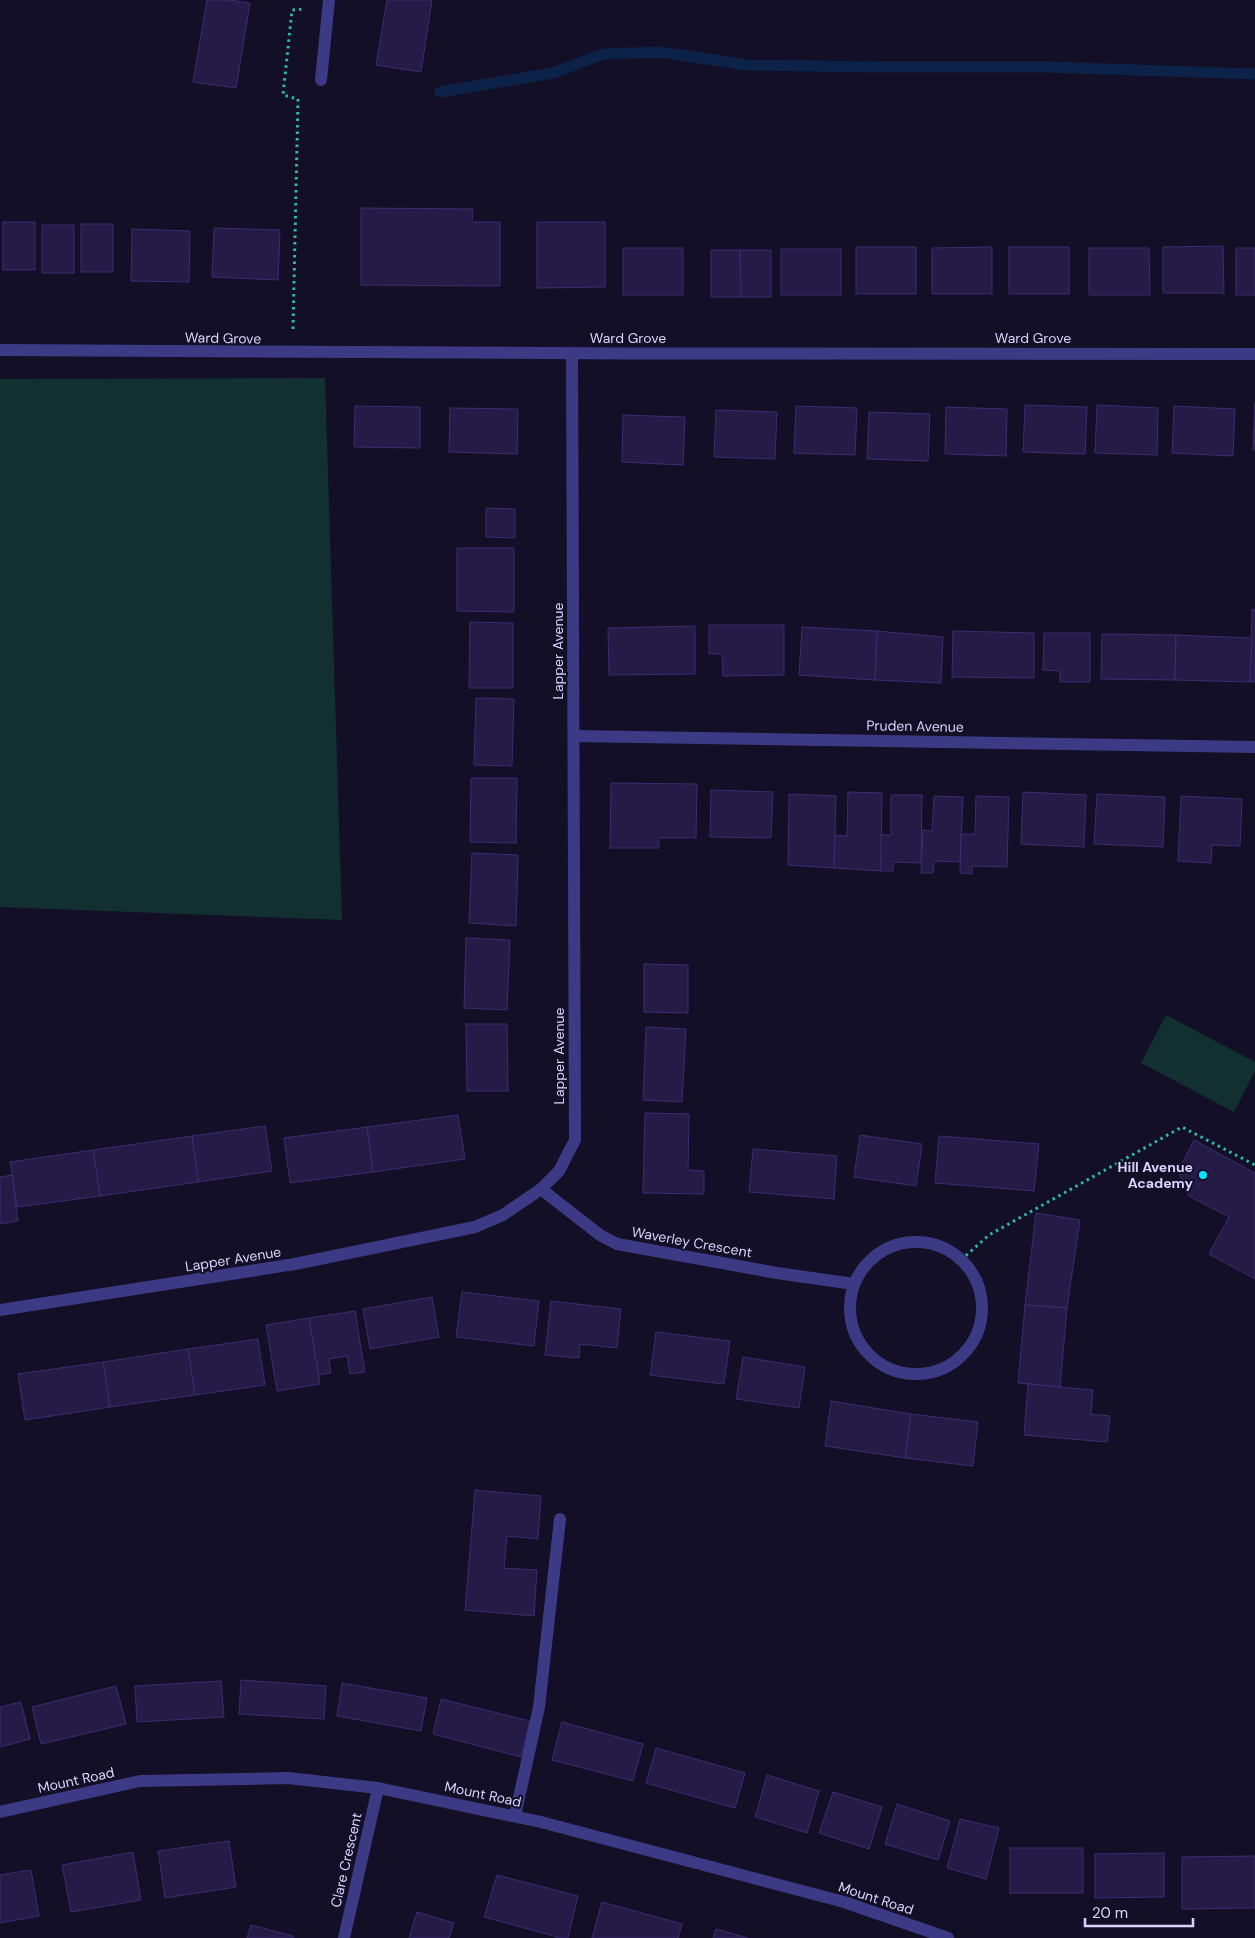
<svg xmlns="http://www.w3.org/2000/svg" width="1255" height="1938" viewBox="0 0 1255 1938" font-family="'DM Sans',sans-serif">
<rect width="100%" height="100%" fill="#130f26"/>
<g fill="#12302f">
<polygon points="325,378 342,920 0,907 0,379"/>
<polygon points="1166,1015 1255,1062 1255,1071 1234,1112 1141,1063"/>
</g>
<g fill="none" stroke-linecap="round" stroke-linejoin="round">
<polyline stroke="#0c2248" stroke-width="11" points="440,92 553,73 603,54 661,52 746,65 881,67 1046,67 1255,74"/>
</g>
<g fill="#241b47" stroke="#3b2d73">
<polygon points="207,0 229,0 250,3 236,88 193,82"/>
<polygon points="387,0 432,0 421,72 376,65"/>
<polygon points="361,208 473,209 472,222 500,222 500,286 361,285"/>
<rect x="3" y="222" width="32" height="48"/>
<polygon points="537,222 605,222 605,287 537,288"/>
<rect x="81" y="224" width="32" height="48"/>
<rect x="42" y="225" width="32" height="48"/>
<polygon points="214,228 280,230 278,280 212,277"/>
<polygon points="132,229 190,231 189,282 131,281"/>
<polygon points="1223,246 1224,293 1163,293 1163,247"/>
<rect x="856" y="247" width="60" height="47"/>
<polygon points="992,247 992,294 932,294 932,248"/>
<rect x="1009" y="247" width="60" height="47"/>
<rect x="623" y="248" width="60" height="47"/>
<polygon points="1089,248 1149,248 1150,295 1089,295"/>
<rect x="1236" y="248" width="19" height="47"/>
<rect x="781" y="249" width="60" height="46"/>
<polygon points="711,250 740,250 741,297 711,297"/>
<polygon points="740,250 771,250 771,297 741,297"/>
<polygon points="1255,403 1255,450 1253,450"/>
<polygon points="1025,405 1087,407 1085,454 1023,452"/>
<polygon points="1097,405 1158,408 1157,455 1095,453"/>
<polygon points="355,406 420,407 420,448 354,447"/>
<polygon points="796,406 857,408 855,455 794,453"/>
<polygon points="1174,406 1235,409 1233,456 1172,453"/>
<polygon points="946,407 1007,409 1006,456 945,454"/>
<polygon points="450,408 518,409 517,454 449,452"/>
<polygon points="716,410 777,412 775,459 714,457"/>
<polygon points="869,412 930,414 928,461 867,459"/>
<polygon points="623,415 685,417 683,465 622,462"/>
<polygon points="486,508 515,509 515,538 486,537"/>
<polygon points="457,548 514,548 514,612 457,611"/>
<polygon points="1252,609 1255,610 1255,682 1250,682"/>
<polygon points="470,622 513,623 513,688 469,688"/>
<polygon points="709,625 784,625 784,675 723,676 722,654 709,654"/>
<polygon points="695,626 695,674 609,675 608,628"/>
<polygon points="802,627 877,631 875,680 799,675"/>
<polygon points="877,631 943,637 941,683 875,680"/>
<polygon points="953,631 1034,633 1034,678 952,677"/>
<polygon points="1044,633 1090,633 1090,682 1060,682 1060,671 1043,670"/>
<polygon points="1102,634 1176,635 1175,680 1101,679"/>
<polygon points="1176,635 1252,638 1250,682 1175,680"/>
<polygon points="476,698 514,699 512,766 474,765"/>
<polygon points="471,778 517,778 516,843 470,842"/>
<polygon points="611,783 697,784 696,838 659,838 659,848 610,848"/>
<polygon points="711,790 773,792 771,838 710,837"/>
<polygon points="848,792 882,793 881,871 834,868 834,835 847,836"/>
<polygon points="1023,792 1086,795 1084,847 1021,844"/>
<polygon points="789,794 836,796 834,868 788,865"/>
<polygon points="1097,794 1165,797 1163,847 1094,844"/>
<polygon points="891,795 922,795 921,863 893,862 893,871 881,871 881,835 891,835"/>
<polygon points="934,796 963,797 960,862 934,861 933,873 921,873 923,830 932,831"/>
<polygon points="976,796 1009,797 1007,867 972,866 972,874 960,873 961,834 975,834"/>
<polygon points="1181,796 1242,799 1240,846 1212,845 1211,863 1178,861"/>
<polygon points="472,853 518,855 516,926 469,923"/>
<polygon points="466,938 510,940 507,1010 464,1008"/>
<polygon points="644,964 688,965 688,1013 644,1012"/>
<polygon points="466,1024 507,1024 508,1091 467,1091"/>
<polygon points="646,1027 686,1029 682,1102 643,1100"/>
<polygon points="645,1113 689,1114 688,1170 704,1171 704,1194 643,1193"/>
<polygon points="458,1115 465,1159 373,1172 367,1127"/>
<polygon points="265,1126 272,1171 198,1182 192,1136"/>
<polygon points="367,1127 373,1172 290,1183 284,1138"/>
<polygon points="860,1135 922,1144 916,1186 854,1177"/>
<polygon points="192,1136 198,1182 100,1196 93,1150"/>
<polygon points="939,1136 1039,1144 1034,1191 935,1183"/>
<polygon points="1194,1140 1255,1173 1255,1279 1209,1254 1229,1217 1189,1196 1178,1171"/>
<polygon points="753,1149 837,1156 834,1199 749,1192"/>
<polygon points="93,1150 100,1196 17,1207 10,1162"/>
<polygon points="12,1175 18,1221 0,1224 0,1177"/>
<polygon points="1036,1213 1080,1220 1067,1308 1025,1305"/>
<polygon points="462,1292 539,1301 534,1346 456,1337"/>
<polygon points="432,1297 439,1337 370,1349 363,1309"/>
<polygon points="551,1301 621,1309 617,1348 580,1344 579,1358 545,1355"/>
<polygon points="1025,1305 1067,1308 1060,1387 1018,1383"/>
<polygon points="355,1311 365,1372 350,1374 347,1356 329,1359 331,1373 318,1375 309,1318"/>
<polygon points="309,1318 320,1384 277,1391 266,1325"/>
<polygon points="656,1332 730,1341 724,1384 650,1375"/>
<polygon points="258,1339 265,1385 195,1395 188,1349"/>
<polygon points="188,1349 195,1395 110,1407 103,1362"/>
<polygon points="743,1357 805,1367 799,1408 736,1399"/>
<polygon points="103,1362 110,1407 25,1420 18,1374"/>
<polygon points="1028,1384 1093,1390 1091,1414 1110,1416 1107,1442 1024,1435"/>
<polygon points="831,1401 911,1414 905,1458 825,1446"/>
<polygon points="911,1414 978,1422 973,1466 905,1458"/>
<polygon points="475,1490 541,1496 538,1539 507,1536 504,1568 537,1570 534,1616 465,1610"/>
<polygon points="241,1680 326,1686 324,1719 239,1714"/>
<polygon points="221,1681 224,1717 137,1722 135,1686"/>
<polygon points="342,1683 427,1698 421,1731 337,1716"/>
<polygon points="116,1686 126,1724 41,1744 32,1707"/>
<polygon points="441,1699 530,1721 521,1757 433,1734"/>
<polygon points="21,1702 30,1739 0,1747 0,1707"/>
<polygon points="562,1722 643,1744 633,1781 552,1760"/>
<polygon points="656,1748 745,1773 735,1808 646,1783"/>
<polygon points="767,1775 819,1791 807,1833 755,1817"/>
<polygon points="833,1792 882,1807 869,1849 819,1833"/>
<polygon points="897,1804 950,1821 938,1860 885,1844"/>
<polygon points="960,1819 999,1828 986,1879 947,1868"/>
<polygon points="229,1841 236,1887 165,1898 158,1851"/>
<rect x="1010" y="1848" width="73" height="45"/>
<polygon points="133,1852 141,1900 71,1912 62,1865"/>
<polygon points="1164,1853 1164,1897 1095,1898 1095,1854"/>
<polygon points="1255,1856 1255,1908 1182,1909 1182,1857"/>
<polygon points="31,1870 39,1916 0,1923 0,1875"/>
<polygon points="497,1875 578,1896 568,1938 561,1938 484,1917"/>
<polygon points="602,1902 682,1924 678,1938 592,1938"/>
<polygon points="417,1912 454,1923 449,1938 409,1938"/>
<polygon points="251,1925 293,1936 293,1938 247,1938"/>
<polygon points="716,1929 748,1938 713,1938"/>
</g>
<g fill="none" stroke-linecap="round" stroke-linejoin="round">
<g stroke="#2fb8b0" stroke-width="3" stroke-dasharray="2.5 4" stroke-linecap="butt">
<polyline points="293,329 298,99 283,95 292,10 303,9"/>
<polyline points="961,1260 989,1235 1182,1127 1255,1165"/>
</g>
<polyline stroke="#3d3a85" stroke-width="12" points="515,1816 539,1707 560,1519"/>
<g stroke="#3d3a85" stroke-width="12">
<polyline points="321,80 329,0"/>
<path d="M0 350C418 355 837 353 1255 354"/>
<polyline points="574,736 1255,747"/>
<polyline points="541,1189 600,1235 617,1244 777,1273 854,1284"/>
<circle cx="916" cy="1308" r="66"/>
<polyline points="0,1310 295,1264 475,1227 503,1215 541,1189 559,1171 575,1140 572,353"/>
<polyline points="0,1812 140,1781 288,1778 378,1788 541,1822 844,1902 948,1938"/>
<polyline points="344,1938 378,1788"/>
</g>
</g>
<circle fill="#00e5ff" stroke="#130f26" stroke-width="2" cx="1203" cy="1175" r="5"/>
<g text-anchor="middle" stroke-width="4" stroke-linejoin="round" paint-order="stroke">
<g font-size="14" fill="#d9d4ff" stroke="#130f26">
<text transform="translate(223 338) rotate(1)" y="5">Ward Grove</text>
<text x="628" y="343">Ward Grove</text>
<text x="1033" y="343">Ward Grove</text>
<text transform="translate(558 651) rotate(-90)" y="5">Lapper Avenue</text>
<text transform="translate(915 726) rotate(1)" y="5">Pruden Avenue</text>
<text transform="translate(559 1056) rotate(-90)" y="5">Lapper Avenue</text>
<text transform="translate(692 1242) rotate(10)" y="5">Waverley Crescent</text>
<text transform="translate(233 1259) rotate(-9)" y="5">Lapper Avenue</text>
<text transform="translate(76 1780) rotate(-12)" y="5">Mount Road</text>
<text transform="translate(483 1794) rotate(12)" y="5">Mount Road</text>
<text transform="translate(346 1860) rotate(-77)" y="5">Clare Crescent</text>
<text transform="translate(876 1898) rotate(18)" y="5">Mount Road</text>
</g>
<g font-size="14" font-weight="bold" fill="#d9d4ff" stroke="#130f26" text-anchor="end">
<text x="1193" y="1172">Hill Avenue<tspan x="1193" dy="16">Academy</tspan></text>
</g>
</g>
<path d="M1085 1918v8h108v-8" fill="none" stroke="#d9d4ff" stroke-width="2.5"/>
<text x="1092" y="1918" font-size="15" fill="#d9d4ff" stroke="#130f26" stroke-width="4" paint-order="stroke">20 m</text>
</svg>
